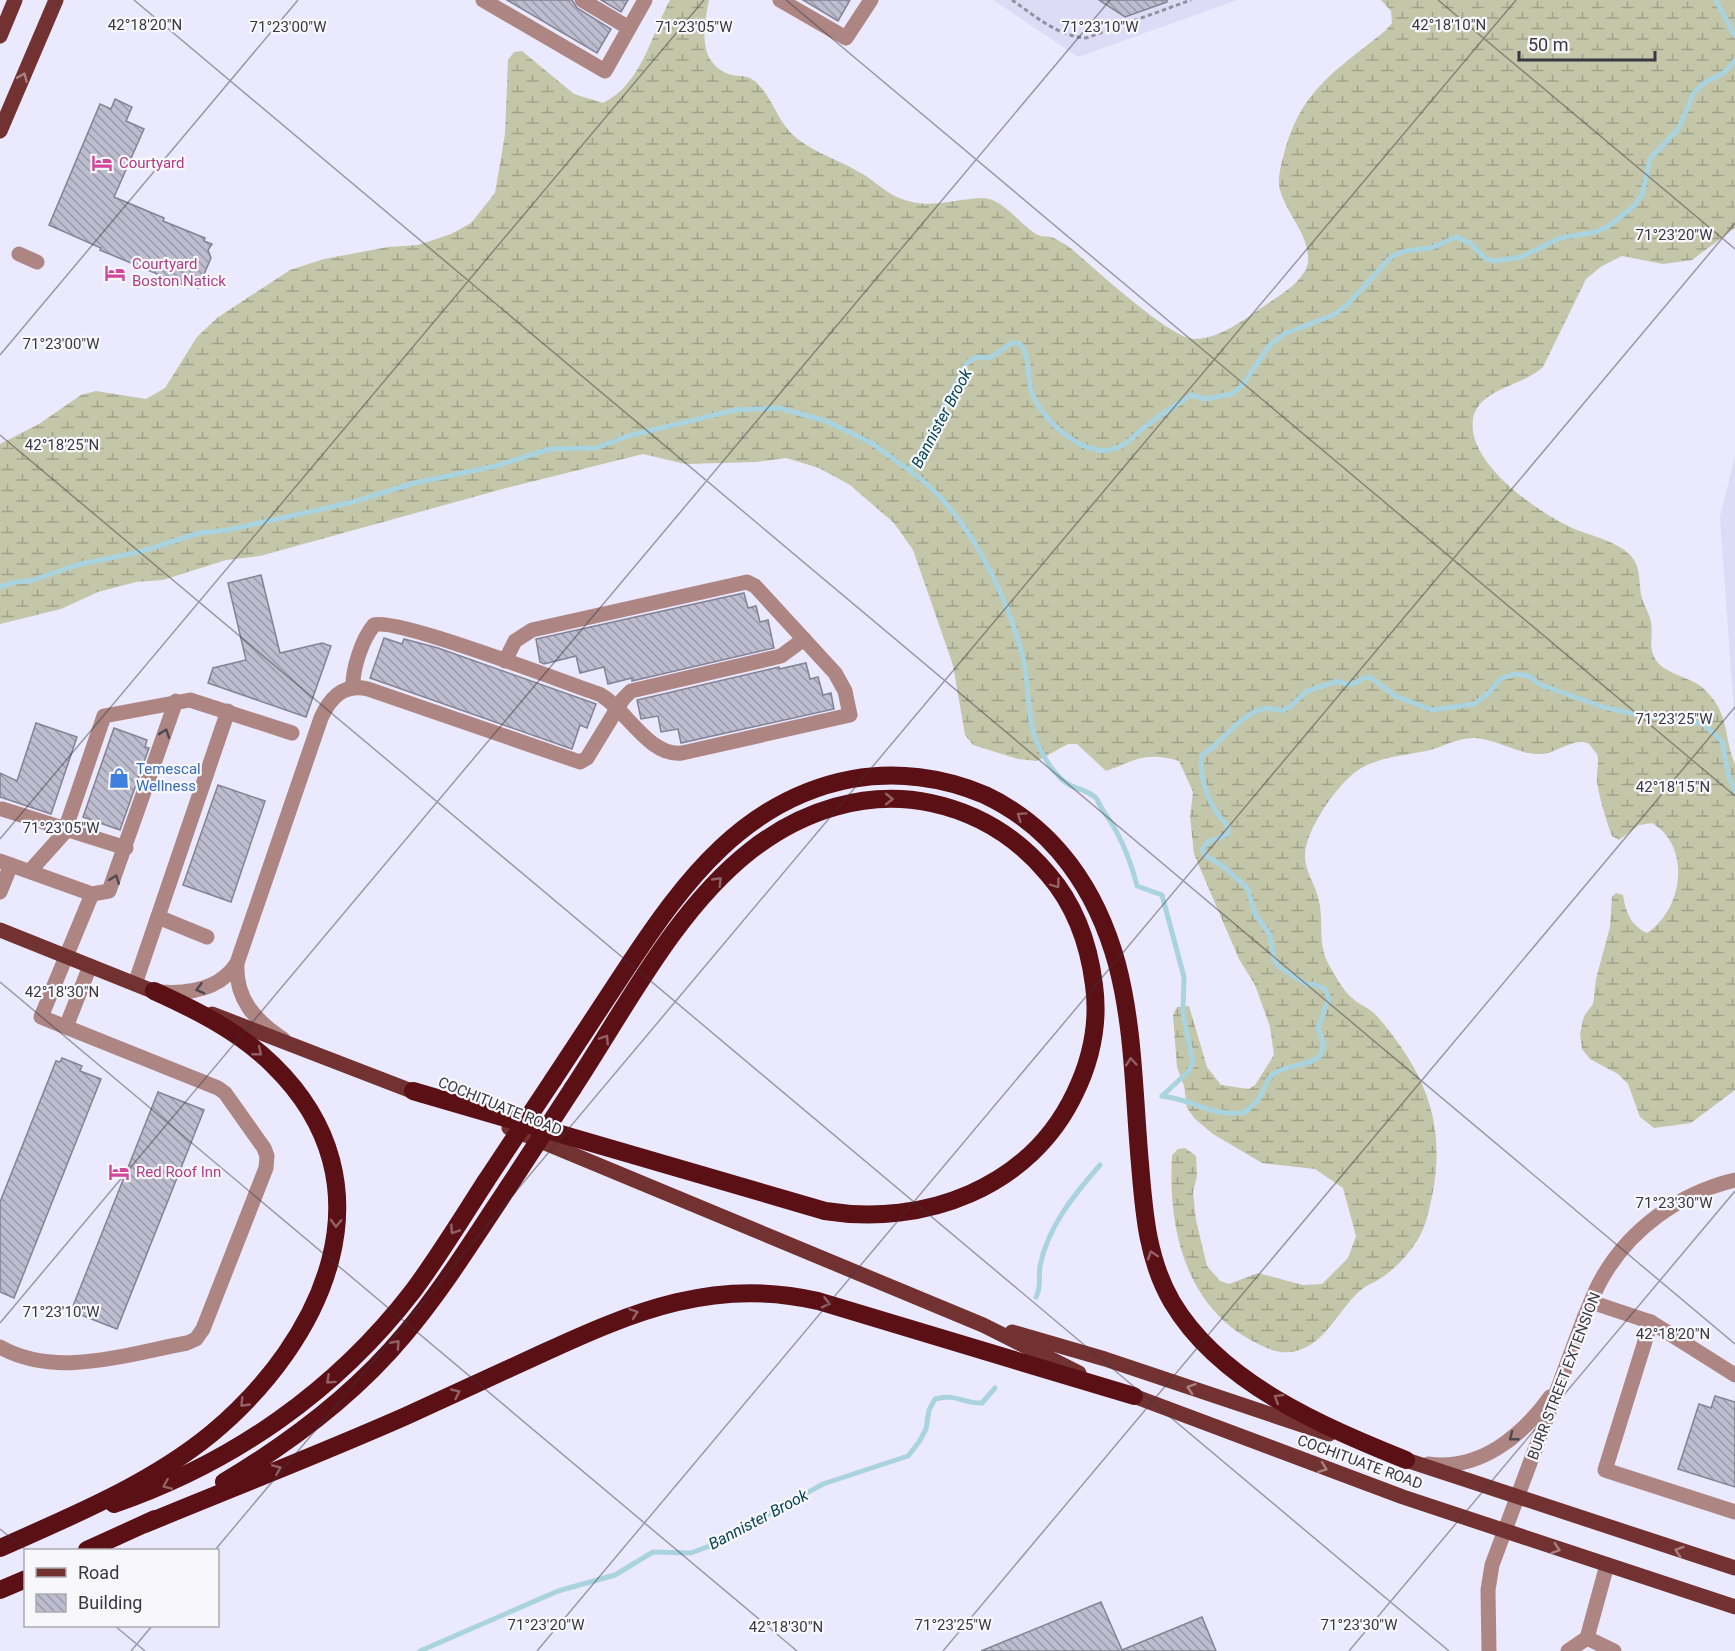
<svg xmlns="http://www.w3.org/2000/svg" width="1735" height="1651" viewBox="0 0 1735 1651" font-family="Roboto,sans-serif">
<defs>
<pattern id="wetland-marsh" width="20" height="14" patternUnits="userSpaceOnUse" patternTransform="scale(1.5)"><rect width="20" height="14" fill="#c4c6a9"/><path d="M1 5h8M5 5V1M11 12h8M15 12V8" fill="none" stroke="#a0a28b"/></pattern>
<pattern id="building-back-hatch" width="6" height="6" patternUnits="userSpaceOnUse" patternTransform="scale(1.5)"><rect width="6" height="6" fill="#bebccf"/><path d="M-1 5l2 2M0 0l6 6M5-1l2 2" fill="none" stroke="#9b9aa9"/></pattern>
</defs>
<rect width="100%" height="100%" fill="#ebe9fd"/>
<g fill="#dedbf7">
<polygon points="993,0 1237,0 1078,57"/>
<polygon points="1735,456 1735,727 1720,517"/>
</g>
<path fill="url(#wetland-marsh)" d="M670 0H709C704 25 697 60 726 73 736 78 746 73 756 82 771 96 776 116 789 131 809 152 836 158 859 172 873 179 883 191 897 197 928 211 952 199 982 198 1004 198 1020 226 1038 235 1042 237 1047 236 1051 237 1057 239 1062 243 1068 246 1090 264 1171 340 1195 339 1219 339 1245 319 1264 306 1278 297 1306 280 1308 262 1310 235 1287 215 1280 190 1277 180 1281 165 1284 154 1301 89 1336 71 1385 31L1392 23 1391 11 1381 0H1735V228L1692 260 1663 264 1622 256 1602 266 1586 279 1543 367C1524 386 1478 388 1473 419 1466 462 1535 510 1568 526 1588 536 1614 539 1630 555 1642 567 1638 583 1642 598 1644 606 1650 614 1651 623 1653 632 1650 642 1652 651 1658 676 1690 674 1705 690 1730 714 1723 735 1735 764V1090L1691 1123 1654 1128 1640 1117 1628 1084 1618 1074 1590 1059 1582 1049 1580 1034 1584 1016 1593 1004 1596 979 1610 927 1612 897 1616 893 1623 895C1626 912 1630 925 1647 933 1683 909 1692 847 1652 823L1639 825 1619 840 1612 836C1607 823 1598 794 1597 780 1596 772 1600 762 1597 754 1596 753 1590 745 1589 744 1574 736 1555 755 1539 754 1518 754 1498 740 1476 738 1457 737 1444 747 1426 751 1406 755 1382 757 1363 767 1340 779 1303 832 1305 858 1306 873 1316 886 1319 901 1324 923 1317 943 1329 965 1335 975 1342 989 1351 997 1359 1005 1370 1008 1377 1016 1433 1081 1450 1137 1426 1221 1420 1243 1398 1268 1378 1280 1372 1284 1366 1285 1361 1290 1339 1308 1326 1344 1296 1351 1278 1356 1262 1346 1247 1338 1183 1300 1168 1224 1172 1155L1178 1149 1185 1148 1196 1156 1197 1176 1193 1192 1196 1220 1207 1266 1220 1281 1229 1284 1258 1273 1303 1285 1322 1284 1348 1258 1356 1236 1343 1188 1315 1169 1262 1163 1213 1134 1195 1119 1187 1108 1184 1086 1177 1067 1173 1015 1177 1007 1189 1006 1207 1067 1221 1085 1249 1089 1255 1085 1274 1055 1270 1027 1255 985 1239 959 1194 854 1190 817 1193 792 1179 761C1144 751 1137 760 1106 771L1077 744H1068L1037 761 1018 759 973 745 965 735 953 665 913 550 894 523 850 485 819 468 786 458 756 462 685 464 643 454 510 487 260 556 226 560 163 580 136 582 98 592 61 609 0 624V444L39 424 81 395 96 391 146 399 165 388 197 337 217 318 290 270 324 259 388 247 418 245 451 234 471 223 495 193 505 134 508 60 514 52 522 51 574 94 603 103C642 84 651 35 670 0Z"/>
<g fill="none" stroke-linecap="round" stroke-linejoin="round">
<g stroke="#aad3e0" stroke-width="5">
<polyline points="1716,0 1735,36"/>
<polyline points="0,587 15,582 30,581 77,565 143,551 199,533 228,530 353,502 414,483 496,466 550,449 596,448 628,436 735,410 779,408 826,421 873,444 910,471"/>
<path d="M1162 1096 1189 1071 1193 1063 1183 1013 1184 977 1162 895 1137 886C1130 858 1121 835 1104 812 1100 807 1099 801 1095 797 1088 791 1082 790 1074 787 1058 781 1047 763 1039 747 1026 721 1030 686 1023 658 1007 594 966 509 910 471L963 370C971 355 976 358 992 357L1011 343H1019C1033 359 1025 379 1033 396 1045 422 1085 460 1117 448 1128 445 1137 432 1146 426 1161 415 1176 404 1192 395L1205 399 1231 394 1241 387 1269 346 1284 334 1333 315 1346 306 1392 256 1405 251 1431 248 1456 237 1470 243 1486 259 1494 261 1521 257 1560 238 1596 232 1609 226 1634 206 1642 195 1650 159 1679 128 1693 94 1704 83 1725 72 1735 60"/>
<path d="M1162 1096C1195 1100 1208 1116 1244 1113 1250 1108 1257 1102 1261 1095 1265 1089 1266 1080 1272 1075 1291 1059 1338 1072 1318 1028L1329 998 1325 989 1313 984 1308 985 1279 967 1274 959 1270 935 1255 914 1248 889 1223 866 1206 856 1202 850 1208 842 1228 834V826C1211 810 1198 780 1202 755 1225 742 1250 697 1281 711L1290 707 1307 691 1338 681C1350 687 1354 684 1365 677L1373 679 1395 696 1432 710 1474 704 1488 694 1500 679 1514 674 1529 676 1541 685 1603 707 1638 715 1703 724 1722 741 1728 774 1735 791"/>
<path d="M1036 1297C1042 1286 1038 1277 1040 1266 1048 1226 1074 1195 1100 1165"/>
<path d="M420 1651 558 1591 615 1575 653 1552 691 1553 712 1545 823 1484 908 1456 919 1442 926 1429 929 1410 935 1399C956 1393 964 1404 982 1403L995 1388"/>
</g>
</g>
<g fill="url(#building-back-hatch)" stroke="#848294" stroke-width="1.5">
<polygon points="507,0 572,0 577,8 611,29 597,53"/>
<polygon points="601,0 628,0 621,12"/>
<polygon points="803,0 850,0 838,21"/>
<polygon points="1099,0 1167,0 1167,2 1125,17"/>
<polygon points="115,99 132,107 126,121 144,129 114,197 164,218 163,221 205,238 204,241 212,244 208,250 211,258 198,288 187,283 186,286 107,253 100,250 101,248 49,225 100,104 111,109"/>
<polygon points="261,575 280,653 322,643 331,646 306,717 208,683 213,668 246,660 228,583"/>
<polygon points="744,593 748,608 756,606 760,622 768,620 774,648 632,681 632,678 608,684 604,667 580,673 576,656 544,664 540,662 536,639"/>
<polygon points="384,638 402,644 404,639 438,648 596,704 587,728 580,725 572,749 370,678"/>
<polygon points="806,663 810,679 818,677 823,695 831,693 834,709 681,743 678,729 661,732 658,716 641,719 637,700 779,667 779,669"/>
<polygon points="36,723 77,737 51,814 0,797 0,773 17,781"/>
<polygon points="114,728 147,740 145,747 149,748 120,830 83,817"/>
<polygon points="218,785 265,801 231,902 183,885"/>
<polygon points="62,1058 82,1066 80,1071 101,1079 14,1298 0,1292 0,1202 56,1061 60,1062"/>
<polygon points="158,1092 204,1110 117,1329 71,1311"/>
<polygon points="1715,1396 1735,1402 1735,1487 1678,1469 1699,1404 1711,1408"/>
<polygon points="1101,1602 1122,1650 1202,1617 1216,1651 981,1651"/>
</g>
<g fill="none" stroke-linecap="round" stroke-linejoin="round">
<path stroke="#93919f" stroke-width="3" stroke-dasharray="4.5 3" stroke-linecap="butt" d="M1012 0C1034 15 1057 36 1086 38L1191 0"/>
<g stroke="#ad8684" stroke-width="15">
<polyline points="483,0 605,71 645,0"/>
<polyline points="582,0 629,28"/>
<polyline points="780,0 846,38 871,0"/>
<polyline points="19,254 37,262"/>
<path d="M353 688C352 670 362 639 374 625 396 617 566 683 599 694 625 707 648 757 682 753L850 715 845 691 835 673 755 586 747 582 532 630 515 641 505 661"/>
<polyline points="2,809 126,848"/>
<polyline points="0,861 92,894 109,891 176,701"/>
<polyline points="30,871 64,833 104,716 190,700 292,733"/>
<polyline points="0,892 11,865"/>
<polyline points="158,917 207,937"/>
<path d="M237 963C235 998 254 1020 283 1039"/>
<polyline points="135,984 228,711"/>
<path d="M160 992C189 994 220 990 237 963L321 718C330 698 344 683 368 689L580 762 587 758 623 699 631 691 781 656 804 639"/>
<polyline points="66,1027 90,966"/>
<polyline points="1591,1302 1651,1322 1735,1375"/>
<polyline points="1651,1322 1605,1470 1735,1512"/>
<path d="M0 1347C57 1379 126 1354 187 1343L196 1339 203 1329 266 1168 267 1156 264 1148 225 1093 218 1088 41 1017 92 894"/>
<path d="M1428 1464C1480 1471 1522 1436 1550 1397"/>
<polyline points="1587,1638 1614,1651"/>
<path d="M1489 1651 1488 1590 1492 1565 1584 1318C1590 1305 1594 1292 1601 1280 1629 1229 1680 1193 1735 1180"/>
<polyline points="1568,1651 1587,1638 1607,1565"/>
</g>
<g stroke="#733232" stroke-width="15">
<polyline points="0,36 15,0"/>
<polyline points="0,131 56,0"/>
<polyline points="0,930 165,996"/>
<polyline points="212,1014 422,1095"/>
<polyline points="509,1128 983,1325 1079,1373"/>
<polyline points="1012,1332 1105,1359 1329,1434"/>
<polyline points="1123,1392 1403,1497 1735,1607"/>
<polyline points="1397,1457 1735,1568"/>
</g>
<g stroke="#5b1015" stroke-width="18">
<path d="M553 1080C578 1042 603 1004 628 966 684 881 745 799 852 779 896 771 943 777 985 795 1055 828 1097 891 1117 964 1134 1028 1134 1098 1140 1164 1144 1212 1147 1259 1172 1302 1220 1383 1322 1426 1406 1460"/>
<path d="M413 1091 825 1211C924 1227 1030 1188 1075 1093 1091 1060 1099 1022 1094 985 1089 945 1075 905 1048 874 1017 837 978 813 931 803 866 789 801 811 750 851 675 910 625 1009 573 1088"/>
<path d="M224 1482C291 1442 354 1395 404 1335 443 1289 474 1238 507 1189"/>
<path d="M114 1504C233 1463 336 1391 413 1291 439 1256 462 1218 486 1181"/>
<path d="M145 1524C232 1488 320 1454 406 1416 452 1395 497 1374 543 1353 634 1311 716 1277 818 1301L1134 1396"/>
<path d="M0 1548C72 1516 150 1484 211 1434 324 1340 396 1185 273 1065 240 1032 196 1010 154 991"/>
<polyline points="87,1550 155,1519"/>
<polyline points="0,1590 26,1579"/>
</g>
<g stroke="#5b1015" stroke-width="18">
<polyline points="486,1181 553,1080"/>
<polyline points="507,1189 573,1088"/>
</g>
</g>
<defs><path id="oneway-chevron" d="M-2-3.5L2.5 0L-2 3.5" fill="none" stroke-width="1.6" stroke-linecap="round" stroke-linejoin="round" transform="scale(1.5)"/></defs>
<g stroke="#a88183">
<use href="#oneway-chevron" transform="translate(23 77) rotate(-67)"/>
<use href="#oneway-chevron" transform="translate(1191 1388) rotate(-161)"/>
<use href="#oneway-chevron" transform="translate(1323 1468) rotate(20)"/>
<use href="#oneway-chevron" transform="translate(1556 1549) rotate(18)"/>
<use href="#oneway-chevron" transform="translate(1679 1551) rotate(-162)"/>
</g>
<g stroke="#50484e">
<use href="#oneway-chevron" transform="translate(165 733) rotate(-71)"/>
<use href="#oneway-chevron" transform="translate(115 879) rotate(-69)"/>
<use href="#oneway-chevron" transform="translate(200 989) rotate(165)"/>
<use href="#oneway-chevron" transform="translate(1513 1437) rotate(142)"/>
</g>
<g stroke="#926166">
<use href="#oneway-chevron" transform="translate(889 799)"/>
<use href="#oneway-chevron" transform="translate(1021 816) rotate(-145)"/>
<use href="#oneway-chevron" transform="translate(718 881) rotate(-46)"/>
<use href="#oneway-chevron" transform="translate(1056 884) rotate(54)"/>
<use href="#oneway-chevron" transform="translate(605 1039) rotate(-57)"/>
<use href="#oneway-chevron" transform="translate(258 1052) rotate(39)"/>
<use href="#oneway-chevron" transform="translate(1131 1062) rotate(-95)"/>
<use href="#oneway-chevron" transform="translate(336 1223) rotate(92)"/>
<use href="#oneway-chevron" transform="translate(454 1230) rotate(124)"/>
<use href="#oneway-chevron" transform="translate(1152 1255) rotate(-108)"/>
<use href="#oneway-chevron" transform="translate(826 1303) rotate(14)"/>
<use href="#oneway-chevron" transform="translate(634 1313) rotate(-19)"/>
<use href="#oneway-chevron" transform="translate(396 1344) rotate(-48)"/>
<use href="#oneway-chevron" transform="translate(330 1380) rotate(138)"/>
<use href="#oneway-chevron" transform="translate(456 1393) rotate(-25)"/>
<use href="#oneway-chevron" transform="translate(1278 1398) rotate(-149)"/>
<use href="#oneway-chevron" transform="translate(244 1403) rotate(134)"/>
<use href="#oneway-chevron" transform="translate(277 1469) rotate(-23)"/>
<use href="#oneway-chevron" transform="translate(167 1485) rotate(157)"/>
</g>
<path fill="none" stroke="#393840" stroke-width="1.5" stroke-opacity="0.45" d="M134 0 1735 1344M786 0 1735 796M1438 0 1735 249M0 355 298 0M0 435 1449 1651M0 839 704 0M0 982 797 1651M0 1323 1110 0M0 1529 26 1550M215 1550 1516 0M115 1626 145 1651M131 1651 152 1626M537 1651 1735 223M943 1651 1735 707M1349 1651 1735 1191"/>
<defs>
<g id="hotel-bare" transform="scale(1.62)"><path d="M-6-4.5h1.5V1H6V5H4.5V3h-9V5H-6ZM-4 0a1.8 1.8 0 1 1 3.6 0ZM.5 0V-2.5h3Q6-2.5 6 0Z" fill="#d1479c" stroke="#f8f8fc" stroke-width="2.5" paint-order="stroke"/></g>
<g id="shop-bare" transform="scale(1.62)"><path d="M-5-2.5h2.3a2.7 3.5 0 0 1 5.4 0H5L5.5 6h-11ZM-1.5-2.5h3a1.5 2.3 0 0 0-3 0Z" fill="#3f7fe0" stroke="#f8f8fc" stroke-width="2.5" paint-order="stroke"/></g>
</defs>
<g fill-rule="evenodd">
<use href="#hotel-bare" x="102" y="163"/>
<use href="#hotel-bare" x="115" y="273"/>
<use href="#shop-bare" x="119" y="778"/>
<use href="#hotel-bare" x="119" y="1172"/>
</g>
<g text-anchor="middle" stroke-width="4.5" stroke-linejoin="round" paint-order="stroke">
<g font-size="15" fill="#b23c85" stroke="#f8f8fc" text-anchor="start">
<text x="119" y="168">Courtyard</text>
<text x="132" y="269">Courtyard<tspan x="132" dy="17">Boston Natick</tspan></text>
<text x="136" y="1177">Red Roof Inn</text>
</g>
<g font-size="15" fill="#366cbe" stroke="#f8f8fc" text-anchor="start">
<text x="136" y="774">Temescal<tspan x="136" dy="17">Wellness</tspan></text>
</g>
<g font-size="15" fill="#393840" stroke="#f8f8fc">
<text transform="translate(500 1106) rotate(22)" y="5">COCHITUATE ROAD</text>
<text transform="translate(1564 1376) rotate(-69)" y="5">BURR STREET EXTENSION</text>
<text transform="translate(1360 1462) rotate(20)" y="5">COCHITUATE ROAD</text>
</g>
<g font-size="16" font-style="italic" fill="#074453" stroke="#f8f8fc">
<text transform="translate(941 418) rotate(-62)" y="6">Bannister Brook</text>
<text transform="translate(758 1519) rotate(-28)" y="6">Bannister Brook</text>
</g>
</g>
<g font-size="15" text-anchor="middle" fill="#393840" stroke="#f8f8fc" stroke-width="4.5" stroke-linejoin="round" paint-order="stroke">
<text x="145" y="30">42°18'20"N</text>
<text x="1449" y="30">42°18'10"N</text>
<text x="288" y="32">71°23'00"W</text>
<text x="694" y="32">71°23'05"W</text>
<text x="1100" y="32">71°23'10"W</text>
<text x="1674" y="240">71°23'20"W</text>
<text x="61" y="349">71°23'00"W</text>
<text x="62" y="450">42°18'25"N</text>
<text x="1674" y="724">71°23'25"W</text>
<text x="1673" y="792">42°18'15"N</text>
<text x="61" y="833">71°23'05"W</text>
<text x="62" y="997">42°18'30"N</text>
<text x="1674" y="1208">71°23'30"W</text>
<text x="61" y="1317">71°23'10"W</text>
<text x="1673" y="1339">42°18'20"N</text>
<text x="546" y="1630">71°23'20"W</text>
<text x="953" y="1630">71°23'25"W</text>
<text x="1359" y="1630">71°23'30"W</text>
<text x="786" y="1632">42°18'30"N</text>
</g>
<rect x="24" y="1549" width="195" height="78" fill="#f8f8fc" stroke="#acabb1" stroke-width="1.5"/>
<rect x="36" y="1568" width="30" height="9" fill="#733232" stroke="#acabb1" stroke-width="1.5"/>
<text x="78" y="1579" font-size="18" fill="#393840">Road</text>
<rect x="36" y="1594" width="30" height="18" fill="url(#building-back-hatch)" stroke="#acabb1" stroke-width="1.5"/>
<text x="78" y="1609" font-size="18" fill="#393840">Building</text>
<path d="M1519 51v9h136v-9" fill="none" stroke="#393840" stroke-width="3"/>
<text x="1528" y="51" font-size="18" fill="#393840" stroke="#f8f8fc" stroke-width="4.5" paint-order="stroke">50 m</text>
</svg>
